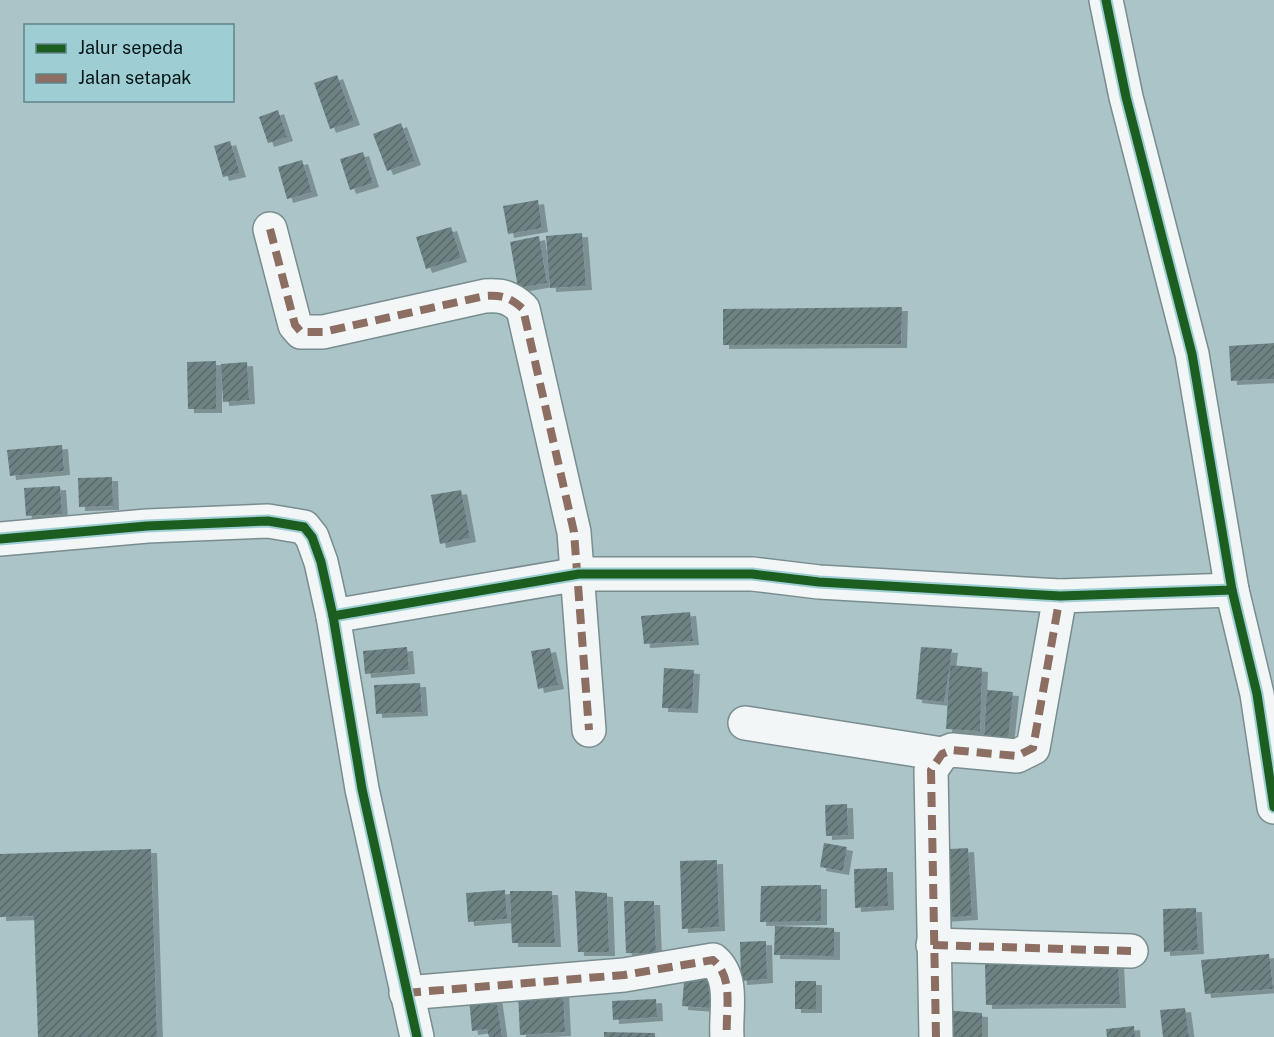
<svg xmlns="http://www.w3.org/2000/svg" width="1274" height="1037" viewBox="0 0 1274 1037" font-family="'Public Sans',sans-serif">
<defs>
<pattern id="building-hatch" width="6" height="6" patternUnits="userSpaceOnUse" patternTransform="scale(1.5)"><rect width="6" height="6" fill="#6e8284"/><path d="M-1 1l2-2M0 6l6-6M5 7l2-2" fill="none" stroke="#58696b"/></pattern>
<filter id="shadow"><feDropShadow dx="6" dy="4" stdDeviation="0" flood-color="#0004"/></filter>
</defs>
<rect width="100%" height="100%" fill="#abc4c7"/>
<g fill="url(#building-hatch)" filter="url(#shadow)">
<polygon points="337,75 354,121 330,129 314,83"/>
<polygon points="278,110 287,137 268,143 259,117"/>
<polygon points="401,123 415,161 387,171 373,134"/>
<polygon points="230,141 240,173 223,177 214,146"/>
<polygon points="363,152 373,183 350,190 340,159"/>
<polygon points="302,160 312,192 287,199 278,167"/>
<polygon points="538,200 542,228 508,234 503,206"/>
<polygon points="451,227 461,258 426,269 416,237"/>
<polygon points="582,233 586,286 550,288 546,236"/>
<polygon points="539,236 547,283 518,288 510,242"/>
<polygon points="902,307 901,344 723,345 723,309"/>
<polygon points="1274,343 1274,379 1231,381 1229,346"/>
<polygon points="216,361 216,409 188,409 187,362"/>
<polygon points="247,362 249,400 223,402 221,364"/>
<polygon points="62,445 64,471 10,476 7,450"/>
<polygon points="112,477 113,506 79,507 78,478"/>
<polygon points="60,486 62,514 26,516 24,488"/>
<polygon points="461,490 470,538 440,544 431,495"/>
<polygon points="690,612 693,641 644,644 641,616"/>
<polygon points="407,647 409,670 365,674 363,651"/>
<polygon points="921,647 952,649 950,665 982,668 980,731 946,729 950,665 944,702 916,699"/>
<polygon points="550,648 558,685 538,689 531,651"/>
<polygon points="664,668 694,670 692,709 662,708"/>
<polygon points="420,683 422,712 376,714 374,685"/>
<polygon points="987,690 1013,692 1008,741 984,739"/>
<polygon points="847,804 848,835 826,836 825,805"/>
<polygon points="824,843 847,847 843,871 820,867"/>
<polygon points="968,848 972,916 938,918 934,850"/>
<polygon points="151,849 157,1037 38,1037 34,916 0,917 0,854"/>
<polygon points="717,860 719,927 682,929 680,861"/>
<polygon points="887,868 888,906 855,908 854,869"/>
<polygon points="821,885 821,921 760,922 761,886"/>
<polygon points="505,890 507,919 468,922 466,893"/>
<polygon points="510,891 552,891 555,943 512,943"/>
<polygon points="575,891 607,893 609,952 578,952"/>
<polygon points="624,901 654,901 656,954 626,953"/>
<polygon points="1196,908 1198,950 1164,952 1163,909"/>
<polygon points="775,926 834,928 834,956 774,955"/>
<polygon points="766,941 767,979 741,981 740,942"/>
<polygon points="1269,954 1273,989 1205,994 1201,960"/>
<polygon points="1118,961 1120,1004 986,1005 985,963"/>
<polygon points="713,967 710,1008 682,1006 685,971"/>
<rect x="795" y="981" width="21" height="28"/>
<polygon points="563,990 565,1032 520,1035 518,992"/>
<polygon points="496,996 502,1037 489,1037 487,1029 472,1031 469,998"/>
<polygon points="656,999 657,1017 613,1020 612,1001"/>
<polygon points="1185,1008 1189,1037 1163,1037 1160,1010"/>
<polygon points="941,1010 982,1013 982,1037 941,1037"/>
<polygon points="1134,1026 1135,1037 1107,1037 1106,1029"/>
<polygon points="604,1032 655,1033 655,1037 604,1037"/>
</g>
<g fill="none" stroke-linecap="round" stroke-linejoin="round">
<g stroke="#798d8f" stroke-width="36">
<g id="minor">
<polyline points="1106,0 1126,97 1192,354 1232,590 1257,694 1274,807"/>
<path d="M270 229 295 325 301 332H323L485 296C502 295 510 297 523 309L574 532 589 730"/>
<polyline points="0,539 147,526 268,521 304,527 312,537 321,562 333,616 362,789 417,1037"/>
<polyline points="333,616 579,574 752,574 819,582 1060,596 1232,590"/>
<polyline points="745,723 942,754"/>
<polyline points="933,945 1131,951"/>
<path d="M406 993 624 975 713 960C735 978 725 1012 727 1037"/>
<polyline points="936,1037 931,770 942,754 952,750 1017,756 1033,748 1060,596"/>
</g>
</g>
<use href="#minor" stroke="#f2f6f7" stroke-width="33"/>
<g stroke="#8d6e63" stroke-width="8" stroke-dasharray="15 8" stroke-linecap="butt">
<path d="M270 229 295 325 301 332H323L485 296C502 295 510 297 523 309L574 532 589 730"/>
<polyline points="933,945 1131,951"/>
<path d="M406 993 624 975 713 960C735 978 725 1012 727 1037"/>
<polyline points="936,1037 931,770 942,754 952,750 1017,756 1033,748 1060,596"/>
</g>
<g stroke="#9eced4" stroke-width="13">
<g id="cycleway">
<polyline points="1106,0 1126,97 1192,354 1232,590 1257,694 1274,807"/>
<polyline points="0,539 147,526 268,521 304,527 312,537 321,562 333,616 362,789 417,1037"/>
<polyline points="333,616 579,574 752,574 819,582 1060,596 1232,590"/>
</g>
</g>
<use href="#cycleway" stroke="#1b5e20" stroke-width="9"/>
</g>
<rect x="24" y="24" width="210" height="78" fill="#9eced4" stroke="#608488" stroke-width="1.5"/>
<rect x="36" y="44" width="30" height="9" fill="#1b5e20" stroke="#608488" stroke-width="1.5"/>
<text x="78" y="54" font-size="18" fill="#041517">Jalur sepeda</text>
<rect x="36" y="74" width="30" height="9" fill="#8d6e63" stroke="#608488" stroke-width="1.5"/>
<text x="78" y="84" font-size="18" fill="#041517">Jalan setapak</text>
</svg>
